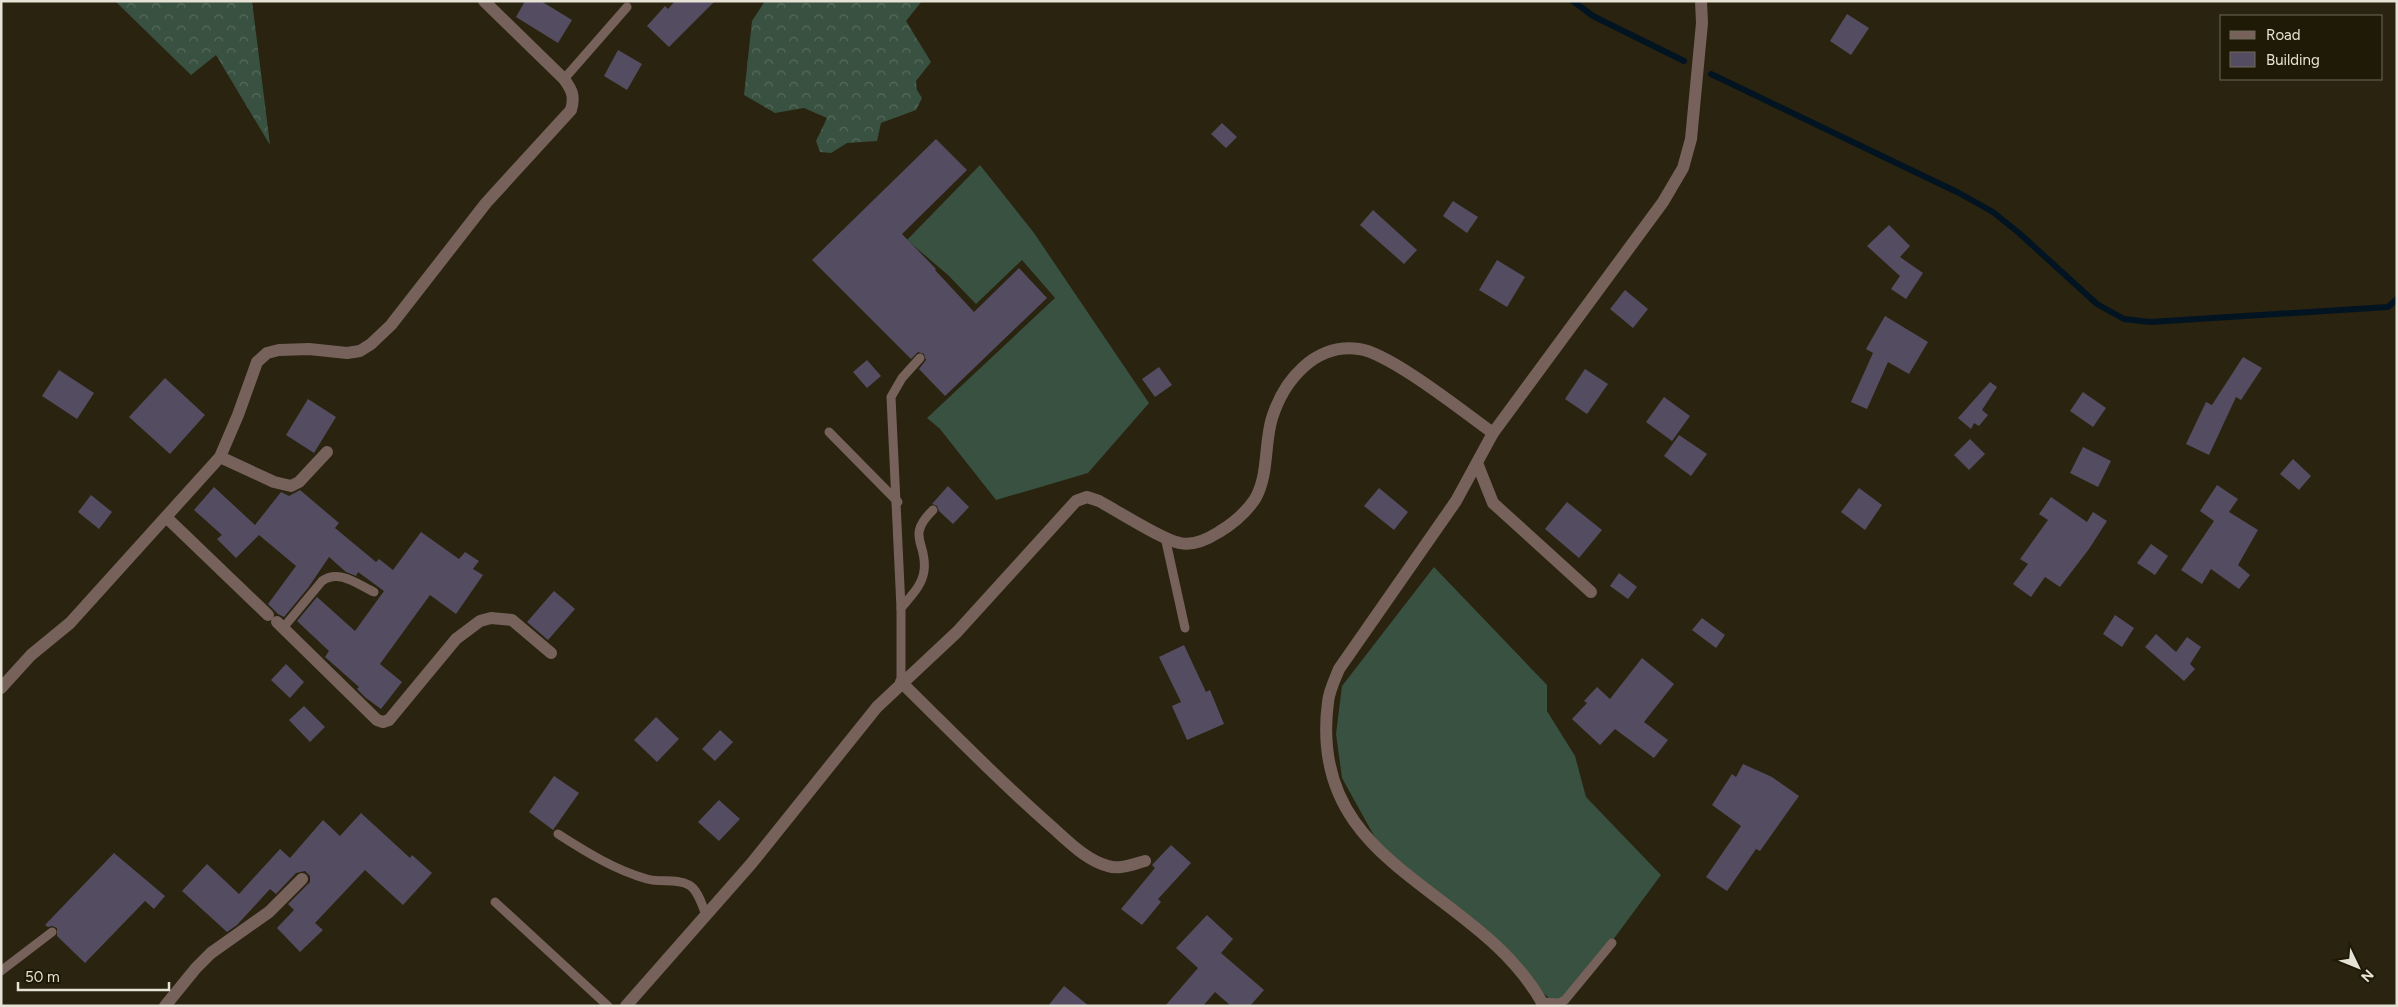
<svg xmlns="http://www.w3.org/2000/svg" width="2398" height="1007" viewBox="0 0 2398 1007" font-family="Figtree,sans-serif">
<defs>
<pattern id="forest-crowns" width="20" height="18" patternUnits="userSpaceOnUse" patternTransform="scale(1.25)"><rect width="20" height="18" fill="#395140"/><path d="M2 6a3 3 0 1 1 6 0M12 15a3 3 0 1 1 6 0" fill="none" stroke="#566a5b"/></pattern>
</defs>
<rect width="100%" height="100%" fill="#29230f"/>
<g fill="#395140">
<polygon points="980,165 1034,233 1149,403 1088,473 996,500 940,429 927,418 1055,298 1022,260 976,304 948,275 907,240"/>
<polygon points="1434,567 1547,685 1547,711 1575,756 1586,797 1661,875 1564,1006 1558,1006 1383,852 1342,778 1336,734 1342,686"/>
</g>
<g fill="url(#forest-crowns)">
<polygon points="115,1 252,1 270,145 216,55 191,75"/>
<polygon points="765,1 922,1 906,21 931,62 916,81 917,90 922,98 916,110 881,123 877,141 847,143 831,153 820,152 816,141 827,118 804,108 775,113 744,95 752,21"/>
</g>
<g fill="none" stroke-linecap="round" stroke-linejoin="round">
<g stroke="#021421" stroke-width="6">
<polyline points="1573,1 1593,16 1684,61"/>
<polyline points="1711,74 1959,193 1993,212 2019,233 2097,304 2124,319 2150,322 2388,307 2397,299"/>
</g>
</g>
<g fill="#544d62">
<polygon points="525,1 541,1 572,20 558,43 516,17"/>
<polygon points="675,1 715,1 669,47 647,26 665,6 668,9"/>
<polygon points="1847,14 1869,28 1851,55 1830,41"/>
<polygon points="618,50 642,64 627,90 604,76"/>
<polygon points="1222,123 1237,137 1226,148 1211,134"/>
<polygon points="936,139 967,170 902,234 936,269 935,270 974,312 1019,268 1047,298 945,396 919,369 926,360 924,354 918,352 911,359 812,260"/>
<polygon points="1453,201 1478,217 1467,233 1443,216"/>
<polygon points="1373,210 1417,250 1404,264 1360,225"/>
<polygon points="1889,225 1910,246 1900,257 1923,273 1906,299 1891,289 1900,276 1867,246"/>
<polygon points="1497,260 1525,277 1507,307 1479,290"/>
<polygon points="1625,290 1648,309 1633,328 1610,309"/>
<polygon points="1885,316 1928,342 1909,374 1888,362 1867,409 1851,402 1873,353 1866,349"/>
<polygon points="2243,357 2262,368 2241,400 2236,397 2209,455 2186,444 2206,402 2212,405"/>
<polygon points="867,360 881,376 867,388 853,372"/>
<polygon points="1159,367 1172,385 1155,397 1142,379"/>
<polygon points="1585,369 1608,384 1587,414 1565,399"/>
<polygon points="59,370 94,393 77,419 42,396"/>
<polygon points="165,378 205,415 170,454 129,417"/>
<polygon points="1990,382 1997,387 1982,410 1988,415 1979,426 1974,423 1971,429 1958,418"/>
<polygon points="2083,392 2106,408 2093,427 2070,411"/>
<polygon points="1664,397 1690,416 1672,441 1646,422"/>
<polygon points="308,399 336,417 314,453 286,435"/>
<polygon points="1679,435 1707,454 1691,476 1664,456"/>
<polygon points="1970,439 1985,454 1969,470 1954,455"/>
<polygon points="2083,447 2111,461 2098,487 2070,473"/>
<polygon points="2293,459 2311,476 2299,490 2280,474"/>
<polygon points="2217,485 2238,499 2229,512 2258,530 2238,565 2250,575 2239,589 2211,569 2202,584 2181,570 2214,521 2200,511"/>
<polygon points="948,486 969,507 953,524 939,511 937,506 932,504"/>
<polygon points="214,487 255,525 281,492 289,496 300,490 339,523 335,528 376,562 379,559 393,570 421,532 459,559 465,552 479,561 473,569 483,575 456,614 430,595 380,664 402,682 381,709 366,698 357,689 359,687 325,657 329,651 297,621 317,597 355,631 384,591 358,572 356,576 346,572 329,557 308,588 284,617 278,614 268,604 296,566 259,535 236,558 217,539 222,535 194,510"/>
<polygon points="1379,488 1408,512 1394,530 1364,506"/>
<polygon points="1859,488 1882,505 1865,530 1841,512"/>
<polygon points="91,495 112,512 99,529 78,512"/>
<polygon points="2051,497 2087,522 2093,512 2107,521 2089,549 2060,587 2045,577 2031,597 2013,584 2028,564 2020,559 2048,520 2039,514"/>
<polygon points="1567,502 1602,530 1579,558 1545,529"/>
<polygon points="2151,544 2168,556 2155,575 2137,563"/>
<polygon points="1619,573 1637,587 1628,599 1610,586"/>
<polygon points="554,591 575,609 548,640 527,622"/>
<polygon points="2115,615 2134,628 2122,647 2103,634"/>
<polygon points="1702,618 1725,635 1716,648 1692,630"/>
<polygon points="2156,634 2176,652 2187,637 2201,647 2190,664 2195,669 2184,681 2145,647"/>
<polygon points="1184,645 1206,692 1210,690 1224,724 1187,740 1172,706 1181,702 1159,657"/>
<polygon points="1642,658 1674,684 1644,722 1668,740 1654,758 1615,729 1600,745 1572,719 1587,703 1584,701 1597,687 1610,699"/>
<polygon points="286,664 304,682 290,698 271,680"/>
<polygon points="304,706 325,727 310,742 289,720"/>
<polygon points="656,717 679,739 657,762 634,740"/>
<polygon points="720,730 733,742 715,761 702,749"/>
<polygon points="1743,764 1772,777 1799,796 1760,851 1756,849 1727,891 1706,877 1741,826 1712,805 1732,774 1736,777"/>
<polygon points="554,776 579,793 553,830 529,812"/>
<polygon points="719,800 740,819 719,841 698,822"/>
<polygon points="361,813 410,858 412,855 432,873 403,905 365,870 315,923 323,930 300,952 277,928 294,910 288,904 310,882 310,876 305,871 296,873 276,894 270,889 237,925 227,932 182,891 207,864 239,894 280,849 290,858 323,820 340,836"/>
<polygon points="1171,845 1191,863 1158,899 1161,902 1142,925 1121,909 1155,868 1152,865"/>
<polygon points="114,853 165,896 154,909 145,901 85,963 57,936 57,928 52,926 48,927 45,925"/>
<polygon points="1207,915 1233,939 1221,953 1264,990 1250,1006 1231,1006 1215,992 1203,1006 1165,1006 1198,968 1176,948"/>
<polygon points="1064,986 1089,1006 1048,1006"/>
</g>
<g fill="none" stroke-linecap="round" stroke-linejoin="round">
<g stroke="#76625b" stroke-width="9">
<polyline points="564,79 627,7"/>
<polyline points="829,432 898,502"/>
<polyline points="1165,537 1185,628"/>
<path d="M901 608C910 597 922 586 924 571 928 543 905 537 933 510"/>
<path d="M283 628 322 581C339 569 357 584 374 592"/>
<polyline points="901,682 901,608 891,397 902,378 920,358"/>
<path d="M558 834C586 852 615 870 647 879 661 883 676 878 689 885 698 890 702 905 706 915"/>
<polyline points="495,902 608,1006"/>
<polyline points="1,971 52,932"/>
<polyline points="1542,1002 1559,1003 1565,1000 1612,943"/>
</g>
<g stroke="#76625b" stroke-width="12">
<path d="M1493 433 1456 501 1339 669C1335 679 1329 691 1328 702 1306 870 1479 885 1544 1006"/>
<polyline points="220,457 274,482 291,486 299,482 327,452"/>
<polyline points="1477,463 1493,503 1591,592"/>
<polyline points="166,517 268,615"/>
<polyline points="277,622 377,720 383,722 389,720 456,639 480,621 491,618 512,620 551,653"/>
<path d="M901 682C951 731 999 781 1052 827 1069 842 1086 860 1108 866 1119 870 1133 864 1145 861"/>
<path d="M1 688 31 655 70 623 220 457 238 415 257 362 267 353 279 350 309 349 347 353 360 351 371 344 391 325 486 203 571 110C575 96 572 90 564 79L484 1"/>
<polyline points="165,1006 196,968 211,953 269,912 302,879"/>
</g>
<path stroke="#76625b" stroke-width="12" d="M626 1006 751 864 877 707 957 632 1076 501 1087 497 1099 501C1116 510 1164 541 1180 543 1193 546 1208 539 1219 532 1234 523 1245 514 1255 499 1269 475 1264 444 1272 418 1284 380 1315 343 1359 349 1390 353 1465 413 1493 433L1663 202 1683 168 1691 139 1702 23 1701 1"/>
</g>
<rect width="2398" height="1007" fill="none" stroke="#e6e2d5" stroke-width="5"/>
<rect x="2220" y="15" width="162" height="65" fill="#1f1a06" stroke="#6f6a59"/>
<rect x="2230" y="31" width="25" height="8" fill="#76625b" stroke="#6f6a59"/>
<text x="2266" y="40" font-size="15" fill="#e6e2d5">Road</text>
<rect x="2230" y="52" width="25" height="15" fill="#544d62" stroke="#6f6a59"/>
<text x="2266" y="65" font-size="15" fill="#e6e2d5">Building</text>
<g transform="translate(2358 967) rotate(133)" stroke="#1f1a06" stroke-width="4" paint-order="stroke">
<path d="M0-4L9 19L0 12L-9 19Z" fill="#e6e2d5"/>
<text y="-8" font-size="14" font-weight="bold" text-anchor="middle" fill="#e6e2d5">N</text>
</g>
<path d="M18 982v8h151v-8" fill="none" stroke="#e6e2d5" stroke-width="2.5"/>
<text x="25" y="982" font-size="15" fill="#e6e2d5" stroke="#1f1a06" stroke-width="4" paint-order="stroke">50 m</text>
</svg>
